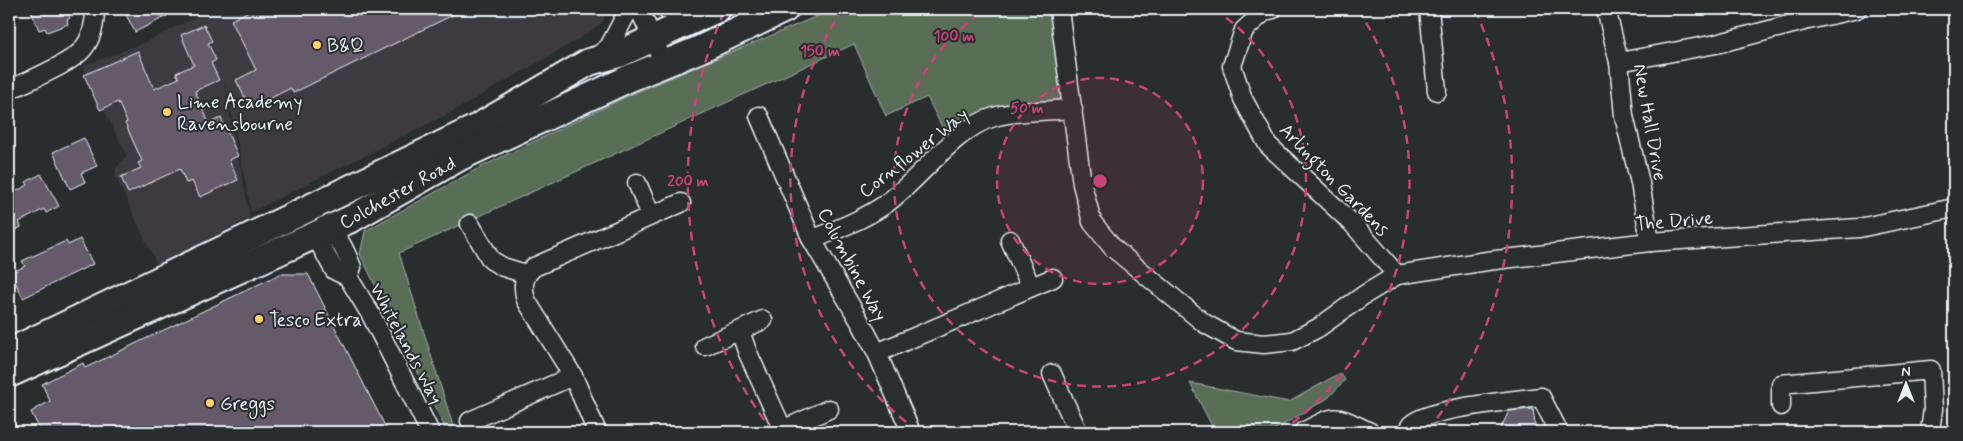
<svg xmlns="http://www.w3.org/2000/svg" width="1963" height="441" viewBox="0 0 1963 441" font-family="Mynerve,sans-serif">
<rect width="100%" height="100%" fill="#2a2d2e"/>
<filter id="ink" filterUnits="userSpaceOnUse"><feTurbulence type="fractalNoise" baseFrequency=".02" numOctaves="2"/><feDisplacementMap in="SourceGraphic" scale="10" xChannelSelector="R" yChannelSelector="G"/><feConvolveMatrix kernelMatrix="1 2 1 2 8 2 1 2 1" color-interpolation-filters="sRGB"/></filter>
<g filter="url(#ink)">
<polygon fill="#3c3a40" points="208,9 604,9 605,10 603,22 579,39 452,112 251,212 234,123 223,79 250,218 157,265 116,177 116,168 127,156 83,66 144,43 208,11"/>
<g fill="#5a6d57" stroke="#a1afa8">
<polygon points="834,9 1059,9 1073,109 993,118 951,145 927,97 886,116 854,44 399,253 455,432 447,432 360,254 365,231 479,168 630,95"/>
<polygon points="1340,373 1345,380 1328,398 1271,432 1215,432 1190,383 1289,402"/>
</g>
<g fill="#655a6a" stroke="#e8f1f8">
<polygon points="30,9 66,9 70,18 67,20 68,24 47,32 45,28 39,30"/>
<polygon points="123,9 163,9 167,16 135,32"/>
<polygon points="245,9 465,9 293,93 291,88 250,108 236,80 256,70 231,20 247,12"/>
<polygon points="204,25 212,41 208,43 216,60 211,63 219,80 195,91 209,123 221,118 238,156 229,160 238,180 200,197 192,181 186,183 180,169 128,193 121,177 141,168 138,163 142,161 125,123 127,122 118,102 100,110 84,75 138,51 154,89 179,78 176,73 194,65 181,35"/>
<polygon points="84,138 97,166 81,173 85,182 70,189 53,152"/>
<polygon points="41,174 59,206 46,213 44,209 19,222 21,227 9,234 9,195 28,185 26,182"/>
<polygon points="80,239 93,264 23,298 11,273 25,266 22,261 66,241 68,245"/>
<polygon points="280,274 308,274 388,432 41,432 31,412 50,401 42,384 83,363 85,368"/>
<polygon points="1533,409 1536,432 1499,432 1509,411"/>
</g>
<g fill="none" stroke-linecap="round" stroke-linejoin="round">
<g stroke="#e8f1f8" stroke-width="21">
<g id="minor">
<polyline points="639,9 665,65"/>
<polyline points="666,9 699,17"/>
<polyline points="1059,9 1082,184 1092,222 1113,248 1204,323 1236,341 1264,344 1292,341 1318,328 1364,295 1397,275 1487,261 1650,242 1859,228 1954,208"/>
<polyline points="1273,9 1265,11 1244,30 1232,66 1243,99 1268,145 1352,223 1397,275"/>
<polyline points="1429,9 1437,91"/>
<polyline points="1606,9 1619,62 1624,116 1640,183 1650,242"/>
<polyline points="596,57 609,47 629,9"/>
<polyline points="1619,62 1716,44 1804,21 1857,9"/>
<path d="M9 90C27 81 71 64 83 49 92 38 95 23 95 9"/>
<polyline points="759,116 812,240 862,325 877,353 911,432"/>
<polyline points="637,183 651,215"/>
<polyline points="470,224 491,260 503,267 526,274"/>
<polyline points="324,226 327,227 321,246 334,270 348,277 371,315 430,432"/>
<path d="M326 230C343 240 344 250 352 267L348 277"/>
<path d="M812 240C837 229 865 219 887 203 920 179 955 128 994 117 1019 110 1047 111 1073 109"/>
<polyline points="1010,240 1031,287"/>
<polyline points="740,331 747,351 783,430"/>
<polyline points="705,346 763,320"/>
<polyline points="877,353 1053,278"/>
<polyline points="1052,374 1078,432"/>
<polyline points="1781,406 1781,384 1931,370 1933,409 1930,432"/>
<polyline points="470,421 573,376"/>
<path d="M1410 426C1421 409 1517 400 1541 397L1559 432"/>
<path d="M597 432 573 376 526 300C522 286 523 276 534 267L681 203"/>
<polyline points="778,432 829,409"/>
<path d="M1303 432C1339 413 1334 415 1370 432"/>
</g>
</g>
<g stroke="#e8f1f8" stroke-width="30">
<g id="highway">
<polyline points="9,352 478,127 589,62 619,54 717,9"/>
<polyline points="9,374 353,218 460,157 630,78 698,50 785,9"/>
</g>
</g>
<use href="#minor" stroke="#2a2d2e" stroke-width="18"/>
<use href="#highway" stroke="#2a2d2e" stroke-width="26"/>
</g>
</g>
<circle cx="1100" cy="181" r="103" fill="#ca437a" fill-opacity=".12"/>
<g fill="none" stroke="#ca437a" stroke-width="2.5" stroke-dasharray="9 6">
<circle cx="1100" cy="181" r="103"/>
<path d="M1214 9A206 206 0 1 1 986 9"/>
<path d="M918 431A309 309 0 0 1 842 10M1358 10A309 309 0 0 1 1282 431"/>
<path d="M773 432A412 412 0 0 1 725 10M1475 10A412 412 0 0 1 1427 432"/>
</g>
<g fill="#ffd166" stroke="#2a2d2e" stroke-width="2">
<circle cx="317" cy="45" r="5"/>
<circle cx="167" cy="112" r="5"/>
<circle cx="259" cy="319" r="5"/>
<circle cx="210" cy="403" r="5"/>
</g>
<g text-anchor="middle" stroke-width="4" stroke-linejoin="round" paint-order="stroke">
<g font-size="19" fill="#e8f1f8" stroke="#2a2d2e" text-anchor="start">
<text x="327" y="52">B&amp;Q</text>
<text x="177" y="108">Lime Academy<tspan x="177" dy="22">Ravensbourne</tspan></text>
<text x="269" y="326">Tesco Extra</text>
<text x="220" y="410">Greggs</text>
</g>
<g font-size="19" fill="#e8f1f8" stroke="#2a2d2e">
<text transform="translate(1651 122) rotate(80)" y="7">New Hall Drive</text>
<text transform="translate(913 152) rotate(-38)" y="7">Cornflower Way</text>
<text transform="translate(1335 179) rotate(46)" y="7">Arlington Gardens</text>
<text transform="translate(397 192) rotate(-29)" y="7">Colchester Road</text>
<text transform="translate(1674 220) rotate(-5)" y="7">The Drive</text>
<text transform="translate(853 264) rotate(62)" y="7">Columbine Way</text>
<text transform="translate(407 343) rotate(62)" y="7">Whitelands Way</text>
</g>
</g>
<circle cx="1100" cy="181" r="8" fill="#ca437a" stroke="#2a2d2e" stroke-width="2.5"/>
<g font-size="15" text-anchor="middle" font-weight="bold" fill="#ca437a" stroke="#2a2d2e" stroke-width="4" stroke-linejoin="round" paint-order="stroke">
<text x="954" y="41">100 m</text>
<text x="820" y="56">150 m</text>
<text x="1027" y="113">50 m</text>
<text x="688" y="186">200 m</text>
</g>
<rect width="1963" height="441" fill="none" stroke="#2a2d2e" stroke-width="30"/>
<rect x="15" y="15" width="1933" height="411" fill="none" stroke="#e8f1f8" stroke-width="2" filter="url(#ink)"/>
<g transform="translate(1906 384)" stroke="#2a2d2e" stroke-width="4" paint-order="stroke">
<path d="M0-4L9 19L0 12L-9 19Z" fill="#e8f1f8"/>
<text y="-8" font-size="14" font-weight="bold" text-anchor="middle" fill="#e8f1f8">N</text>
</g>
</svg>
